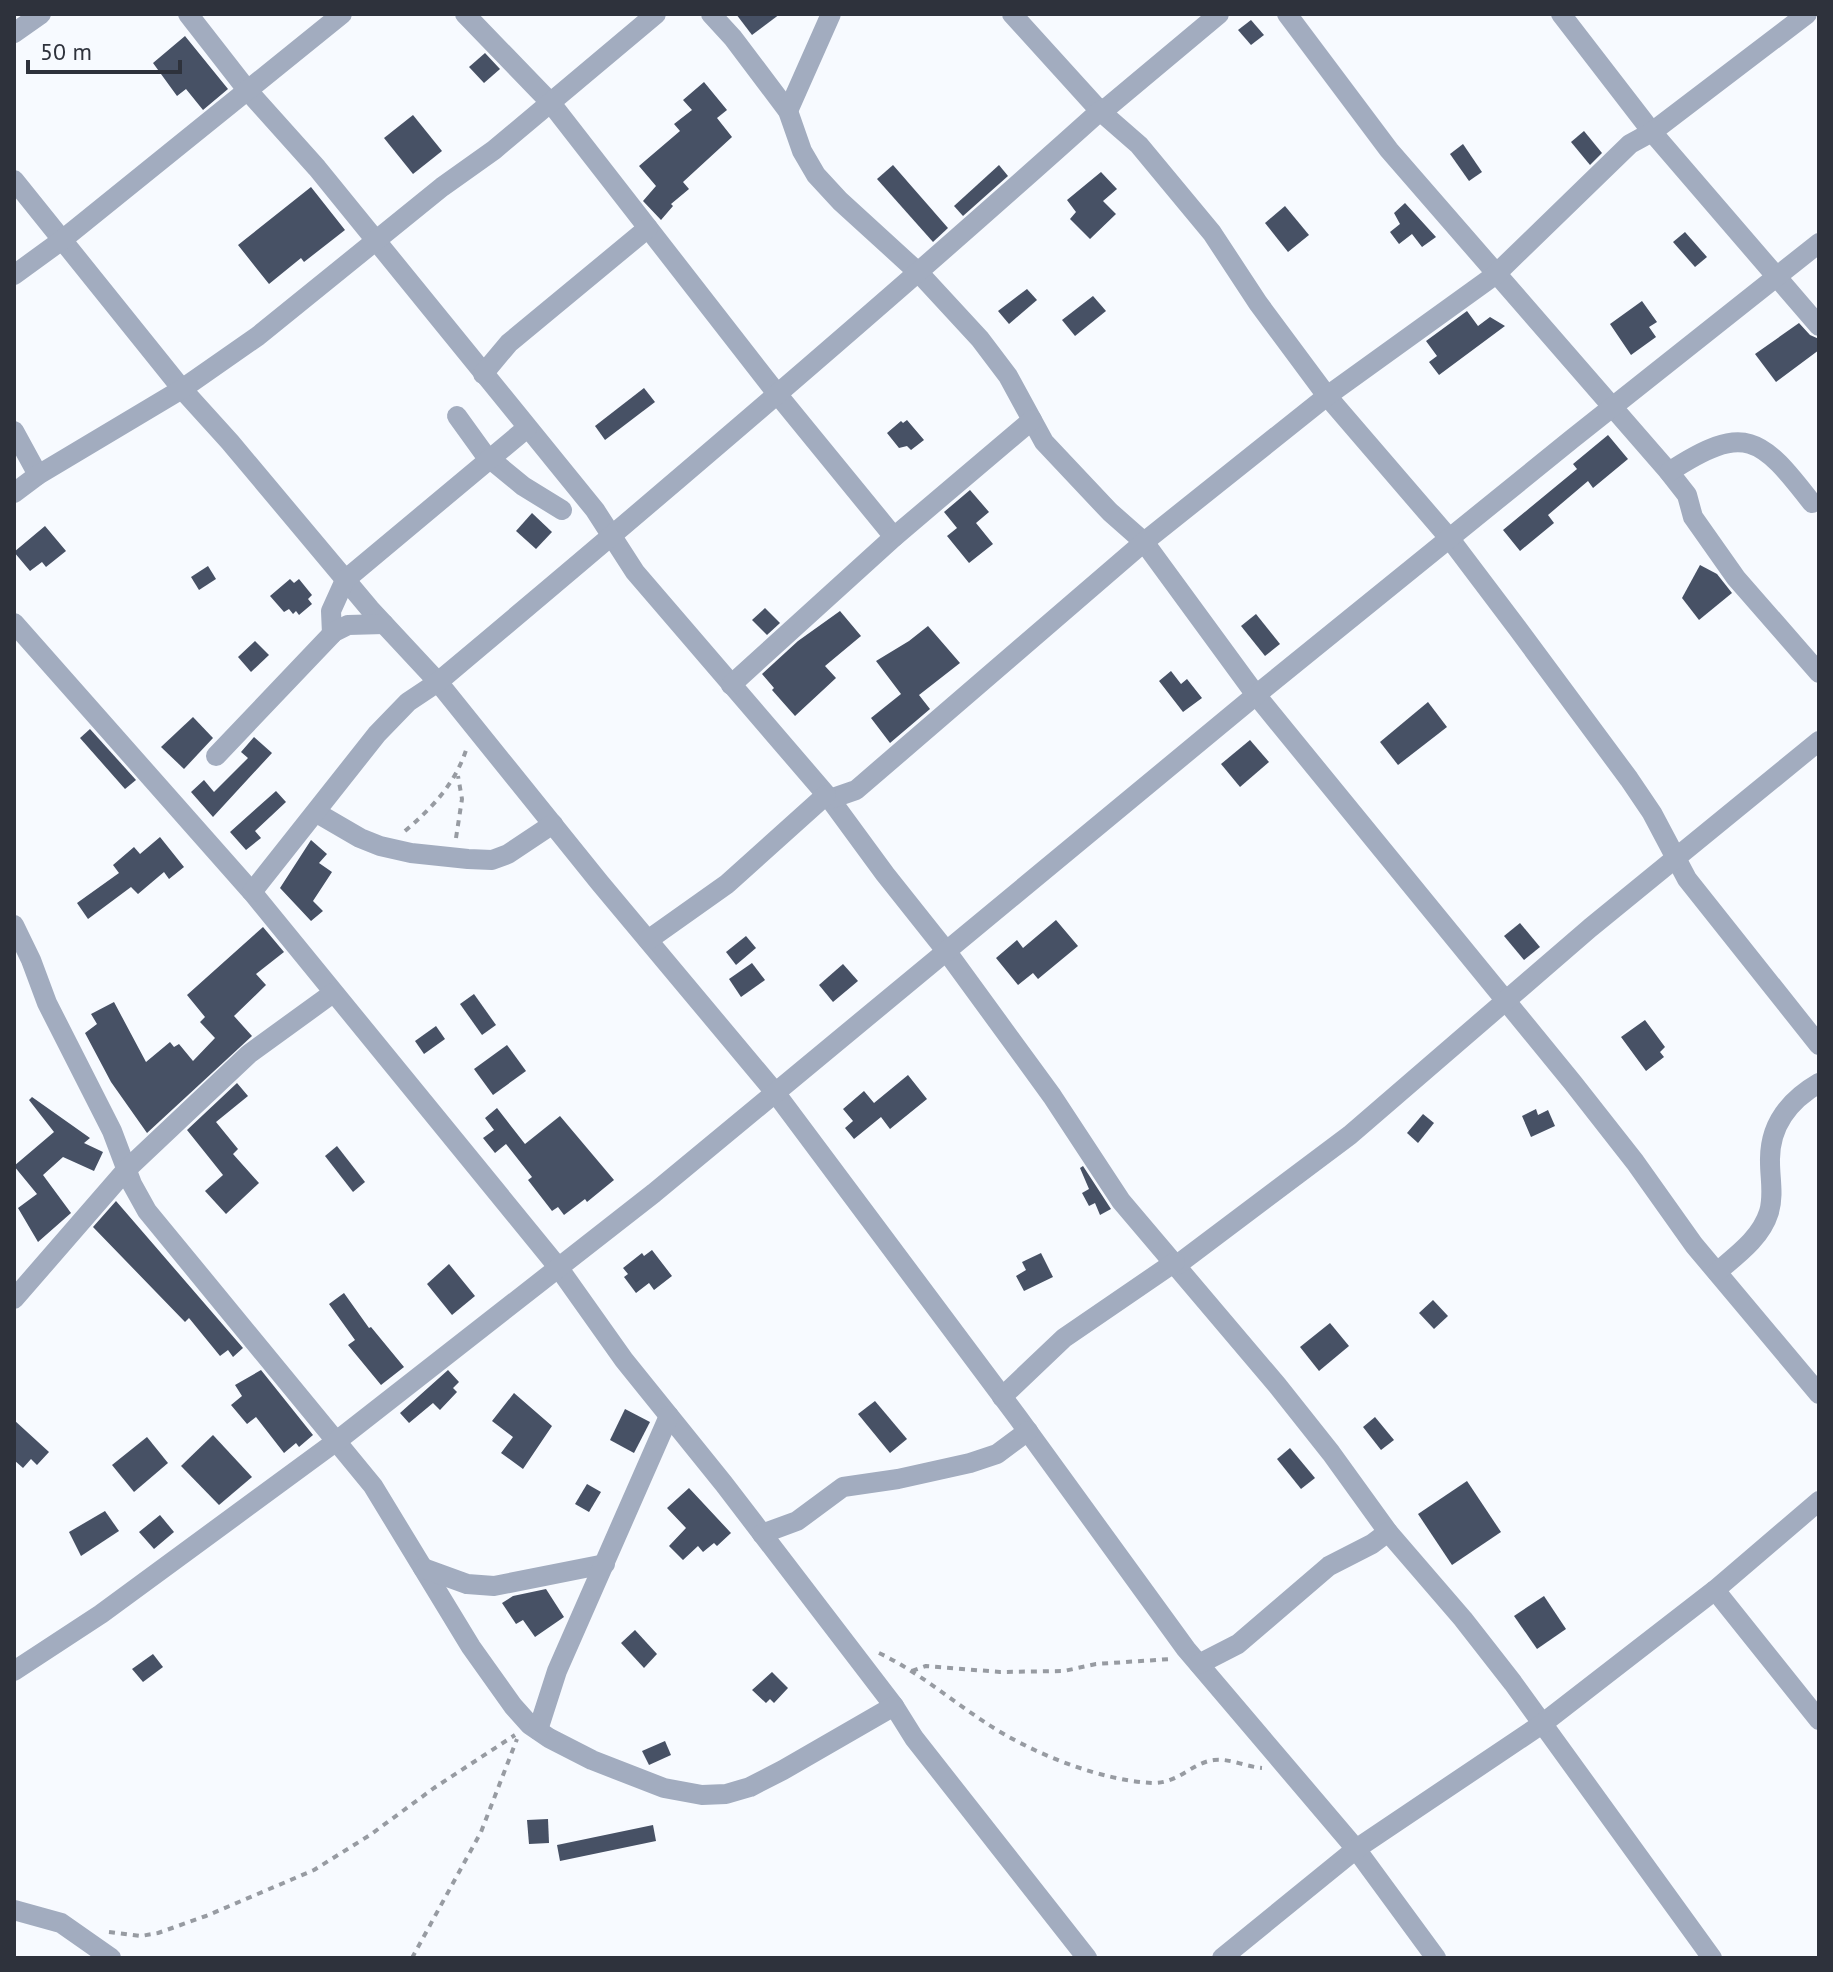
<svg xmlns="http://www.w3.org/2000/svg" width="1833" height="1972" viewBox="0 0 1833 1972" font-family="'PT Sans',sans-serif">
<rect width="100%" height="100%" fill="#f7faff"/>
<g fill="#475165">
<polygon points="736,14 780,14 752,35"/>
<polygon points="1251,20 1264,35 1251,45 1238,30"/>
<polygon points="185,36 228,89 203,110 186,89 177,96 153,63"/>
<polygon points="485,53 500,69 484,83 469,67"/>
<polygon points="704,82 727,110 717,118 732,137 683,182 689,189 671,204 673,206 661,220 643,201 656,186 639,166 680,131 674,124 692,110 683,100"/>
<polygon points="413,115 442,151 413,174 384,138"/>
<polygon points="1584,131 1602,153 1590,165 1571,142"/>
<polygon points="1463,144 1482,172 1469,181 1450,154"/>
<polygon points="893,165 948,228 933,242 877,179"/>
<polygon points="999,165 1008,176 963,216 954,206"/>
<polygon points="1101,172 1117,189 1103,201 1116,214 1090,239 1070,219 1076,212 1067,200"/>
<polygon points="311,187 345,230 304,262 301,258 269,284 238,245"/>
<polygon points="1405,203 1436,237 1422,247 1412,234 1399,244 1390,232 1400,224 1394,213"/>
<polygon points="1285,206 1309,235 1288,252 1265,223"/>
<polygon points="1685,232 1707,257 1695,267 1673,242"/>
<polygon points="1027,289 1037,300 1009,324 998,311"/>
<polygon points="1093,296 1106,311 1075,336 1062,320"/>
<polygon points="1642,301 1657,322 1649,327 1656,337 1631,355 1610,324"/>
<polygon points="1467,311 1478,326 1490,317 1505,326 1439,375 1429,362 1437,356 1426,341"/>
<polygon points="1799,323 1810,335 1819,339 1819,350 1776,382 1755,354"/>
<polygon points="644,388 655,402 605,440 595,426"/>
<polygon points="907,420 924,440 911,450 907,446 899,448 887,433 901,421 903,423"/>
<polygon points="1608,435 1628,459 1593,488 1588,481 1548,515 1554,523 1520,551 1503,530 1577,469 1573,464"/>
<polygon points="970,490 989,512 976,523 993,544 969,563 947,536 957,528 944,512"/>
<polygon points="532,513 552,532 536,549 516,531"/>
<polygon points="45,526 66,551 46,567 42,562 30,571 14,552"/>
<polygon points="1700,565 1717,574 1732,593 1699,620 1682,598"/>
<polygon points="208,566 216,579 199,590 191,577"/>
<polygon points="290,579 294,583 299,579 312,595 308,599 312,604 299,615 296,611 293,614 289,609 284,612 270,596"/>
<polygon points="765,608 780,623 767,635 752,620"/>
<polygon points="840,611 861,636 825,666 836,678 795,716 772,690 774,688 762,674 798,641"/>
<polygon points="1256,614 1280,644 1265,656 1241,626"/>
<polygon points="928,626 960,663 919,695 930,709 890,743 871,718 901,694 876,661 909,641"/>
<polygon points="255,641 269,655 251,672 238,657"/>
<polygon points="1171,671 1181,684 1187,679 1202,698 1183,712 1159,681"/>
<polygon points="1428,702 1447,727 1398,765 1380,742"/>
<polygon points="193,717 213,738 184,769 161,747"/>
<polygon points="90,729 136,780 125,789 80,738"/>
<polygon points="254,737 272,753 213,817 191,792 204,780 214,792 248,758 241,752"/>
<polygon points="1250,740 1269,762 1240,787 1221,764"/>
<polygon points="276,791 286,802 255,831 261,838 246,850 230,832"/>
<polygon points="160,837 184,867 169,879 164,872 138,894 131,887 88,919 77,903 119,873 113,865 134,847 140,854"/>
<polygon points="311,840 327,854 319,863 332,872 313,901 323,911 311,921 280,888"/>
<polygon points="1056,920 1078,946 1038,979 1033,973 1018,985 996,958 1017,940 1023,948"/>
<polygon points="1520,923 1540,947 1524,960 1504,936"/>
<polygon points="263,927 284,952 256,974 266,985 234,1016 252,1036 147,1133 111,1082 85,1033 97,1024 91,1014 114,1002 146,1062 170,1042 174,1047 179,1044 193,1061 215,1038 200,1022 205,1017 187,995"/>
<polygon points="746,936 756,948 736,965 726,952"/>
<polygon points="752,963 765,980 741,997 729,979"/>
<polygon points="843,964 858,981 833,1002 819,985"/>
<polygon points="474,994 496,1025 482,1035 460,1004"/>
<polygon points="1645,1020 1665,1047 1660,1052 1664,1057 1646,1071 1621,1037"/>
<polygon points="436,1026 445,1039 424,1054 415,1041"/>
<polygon points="507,1045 526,1071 493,1095 474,1069"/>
<polygon points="908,1075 927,1099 890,1129 881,1117 854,1139 845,1128 853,1121 843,1109 864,1091 874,1103"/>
<polygon points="237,1083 248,1096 216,1122 238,1149 233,1154 259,1183 226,1214 205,1191 223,1175 187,1130"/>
<polygon points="32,1097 90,1138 84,1143 103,1152 94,1171 63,1157 43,1175 71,1213 38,1242 18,1208 37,1194 14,1166 54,1132 29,1100"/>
<polygon points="497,1108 525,1144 560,1116 614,1180 587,1202 585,1199 564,1215 558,1207 552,1211 528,1180 532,1177 506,1144 495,1153 483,1138 494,1130 485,1118"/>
<polygon points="1536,1109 1538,1115 1548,1110 1555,1126 1531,1137 1522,1116"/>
<polygon points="1423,1114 1434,1123 1418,1143 1407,1133"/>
<polygon points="337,1146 365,1182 353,1192 325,1156"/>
<polygon points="1083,1166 1111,1209 1100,1215 1095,1203 1089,1206 1082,1193 1089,1189 1080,1168"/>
<polygon points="116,1201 243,1348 233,1357 228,1350 220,1356 189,1318 185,1322 93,1227"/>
<polygon points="652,1250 672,1276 654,1290 649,1283 636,1293 624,1277 628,1274 623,1268 642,1253 644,1256"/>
<polygon points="1041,1253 1053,1277 1024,1291 1016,1276 1026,1270 1022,1262"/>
<polygon points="449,1264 475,1296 452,1315 427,1284"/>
<polygon points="344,1293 369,1328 371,1327 404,1367 381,1385 348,1345 355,1340 329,1304"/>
<polygon points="1433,1300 1448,1316 1434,1329 1419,1313"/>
<polygon points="1330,1323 1349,1346 1319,1371 1300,1347"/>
<polygon points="261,1370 313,1435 299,1447 296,1443 284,1453 256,1417 247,1424 231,1405 242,1396 235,1385"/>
<polygon points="448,1370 459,1382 453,1388 457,1392 440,1410 433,1403 409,1423 400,1413"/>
<polygon points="514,1393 552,1426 523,1469 501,1453 513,1437 492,1421"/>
<polygon points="875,1401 907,1439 890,1453 858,1414"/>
<polygon points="625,1409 650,1422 634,1453 610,1440"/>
<polygon points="1375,1417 1394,1440 1381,1450 1363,1427"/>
<polygon points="14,1420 49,1452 37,1465 31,1459 23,1468 14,1460"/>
<polygon points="213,1435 252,1477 219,1505 181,1466"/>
<polygon points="147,1437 168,1463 134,1492 112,1465"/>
<polygon points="1290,1448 1315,1478 1301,1489 1277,1459"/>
<polygon points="1467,1481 1501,1532 1452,1565 1418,1514"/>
<polygon points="587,1484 601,1492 589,1512 575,1504"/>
<polygon points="689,1488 731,1533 717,1546 714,1543 703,1552 698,1546 683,1560 669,1546 686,1528 667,1508"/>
<polygon points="105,1511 119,1531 81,1556 69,1532"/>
<polygon points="160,1515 174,1532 154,1549 139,1532"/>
<polygon points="546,1589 564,1617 535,1637 523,1620 516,1624 502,1603 513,1596"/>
<polygon points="1544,1596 1566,1629 1537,1649 1514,1616"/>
<polygon points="635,1630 657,1654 644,1668 621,1643"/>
<polygon points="153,1654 163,1667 143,1682 132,1669"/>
<polygon points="772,1672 788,1688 774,1703 770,1699 766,1703 752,1690"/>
<polygon points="665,1741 671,1755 649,1765 642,1751"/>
<polygon points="548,1819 549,1843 529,1844 527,1820"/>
<polygon points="653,1825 656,1841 560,1861 557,1845"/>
</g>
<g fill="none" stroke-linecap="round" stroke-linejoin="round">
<g stroke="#979ba2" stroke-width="4" stroke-dasharray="6 6" stroke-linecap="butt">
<path d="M405 831C433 807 456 783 467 747"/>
<polyline points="456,838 462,799 458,776"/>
<path d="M879 1653C917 1671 951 1700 986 1723 1031 1753 1099 1780 1152 1783 1178 1784 1191 1763 1214 1760 1229 1758 1247 1767 1262 1768"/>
<polyline points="912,1671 926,1666 1000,1672 1064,1671 1096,1664 1171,1659"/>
<polyline points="109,1932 141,1936 158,1933 206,1916 314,1870 370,1835 434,1788 515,1735"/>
<polyline points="412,1958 481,1832 517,1739"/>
</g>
<g stroke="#a2acbf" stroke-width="20">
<polyline points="188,14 248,91 317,168 595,510 635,572 830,799 885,874 947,952 1052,1096 1121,1201 1277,1385 1331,1453 1388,1532 1463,1619 1513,1683 1712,1958"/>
<polyline points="465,14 550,102 778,395 894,537"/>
<polyline points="711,14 733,38 788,111 802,151 816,175 840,201 920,274 980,339 1008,376 1044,442 1110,512 1144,542 1256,695 1573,1083 1635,1162 1694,1245 1819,1394"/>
<polyline points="1012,14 1100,111 1139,145 1212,233 1258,303 1327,396 1450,539 1518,629 1629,779 1652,813 1687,879 1819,1045"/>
<polyline points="1287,14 1389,150 1669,472 1687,495 1693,517 1736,578 1819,673"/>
<polyline points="1561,14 1652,132 1819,326"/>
<polyline points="14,33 41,14"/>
<polyline points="788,111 831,14"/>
<polyline points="14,180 182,389 230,442 370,609 438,682 600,883 774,1091 1019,1419 1186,1649 1356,1849 1436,1958"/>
<polyline points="14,275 62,240 342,14"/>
<polyline points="483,374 509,343 648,228"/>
<polyline points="457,416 488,459"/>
<polyline points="14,431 38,475"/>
<polyline points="489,458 523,486 562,510"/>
<path d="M1669 472C1745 422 1761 437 1812 503"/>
<polyline points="14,493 38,475 182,389 258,336 442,187 494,150 656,14"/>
<polyline points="14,623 252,892 558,1267 624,1360 724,1484 894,1706 914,1738 1087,1958"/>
<polyline points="332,634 331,611 345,580 527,428"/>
<polyline points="731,685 894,537 1032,420"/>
<polyline points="216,756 334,632 348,625 384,624"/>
<polyline points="830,799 856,790 863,784 1144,542 1327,396 1495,275 1630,144 1652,132 1807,14"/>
<polyline points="317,813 360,838 380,846 411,853 468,859 492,860 508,854 553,824"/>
<path d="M252 892 377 734 408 702 438 682C661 495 883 306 1100 111L1109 106 1219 14"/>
<polyline points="14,925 31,960 47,1003 112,1131 132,1184 147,1211 373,1486 471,1647 513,1706 530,1725 549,1738 592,1760 664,1788 702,1795 726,1794 750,1787 783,1770 894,1706"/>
<polyline points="648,940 727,884 826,795"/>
<polyline points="1177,1265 1350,1135 1590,928 1819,741"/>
<path d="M1717 1272C1737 1255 1761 1238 1769 1212 1774 1195 1770 1179 1770 1162 1769 1126 1788 1101 1819 1083"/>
<polyline points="14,1299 126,1170 249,1054 333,993"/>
<polyline points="1002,1397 1064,1338 1175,1262"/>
<polyline points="762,1534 797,1521 843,1487 898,1479 970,1463 997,1454 1028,1431"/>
<polyline points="423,1568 467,1584 494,1586 605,1564"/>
<polyline points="1715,1590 1819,1720"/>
<polyline points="1199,1664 1238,1644 1329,1566 1372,1544 1388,1532"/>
<polyline points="538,1730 557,1671 669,1416"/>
<polyline points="14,1910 61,1923 111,1958"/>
<polyline points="1222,1958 1356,1849 1542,1724 1715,1590 1819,1501"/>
</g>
<polyline stroke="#a2acbf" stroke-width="20" points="14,1671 101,1614 338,1440 654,1193 1256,695 1572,439 1819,243"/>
</g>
<rect width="1833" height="1972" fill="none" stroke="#2e323c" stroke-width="32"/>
<path d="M28 60v12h152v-12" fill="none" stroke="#2e323c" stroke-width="4"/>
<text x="40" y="60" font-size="24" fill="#2e323c" stroke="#f7faff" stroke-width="6" paint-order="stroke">50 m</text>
</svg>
